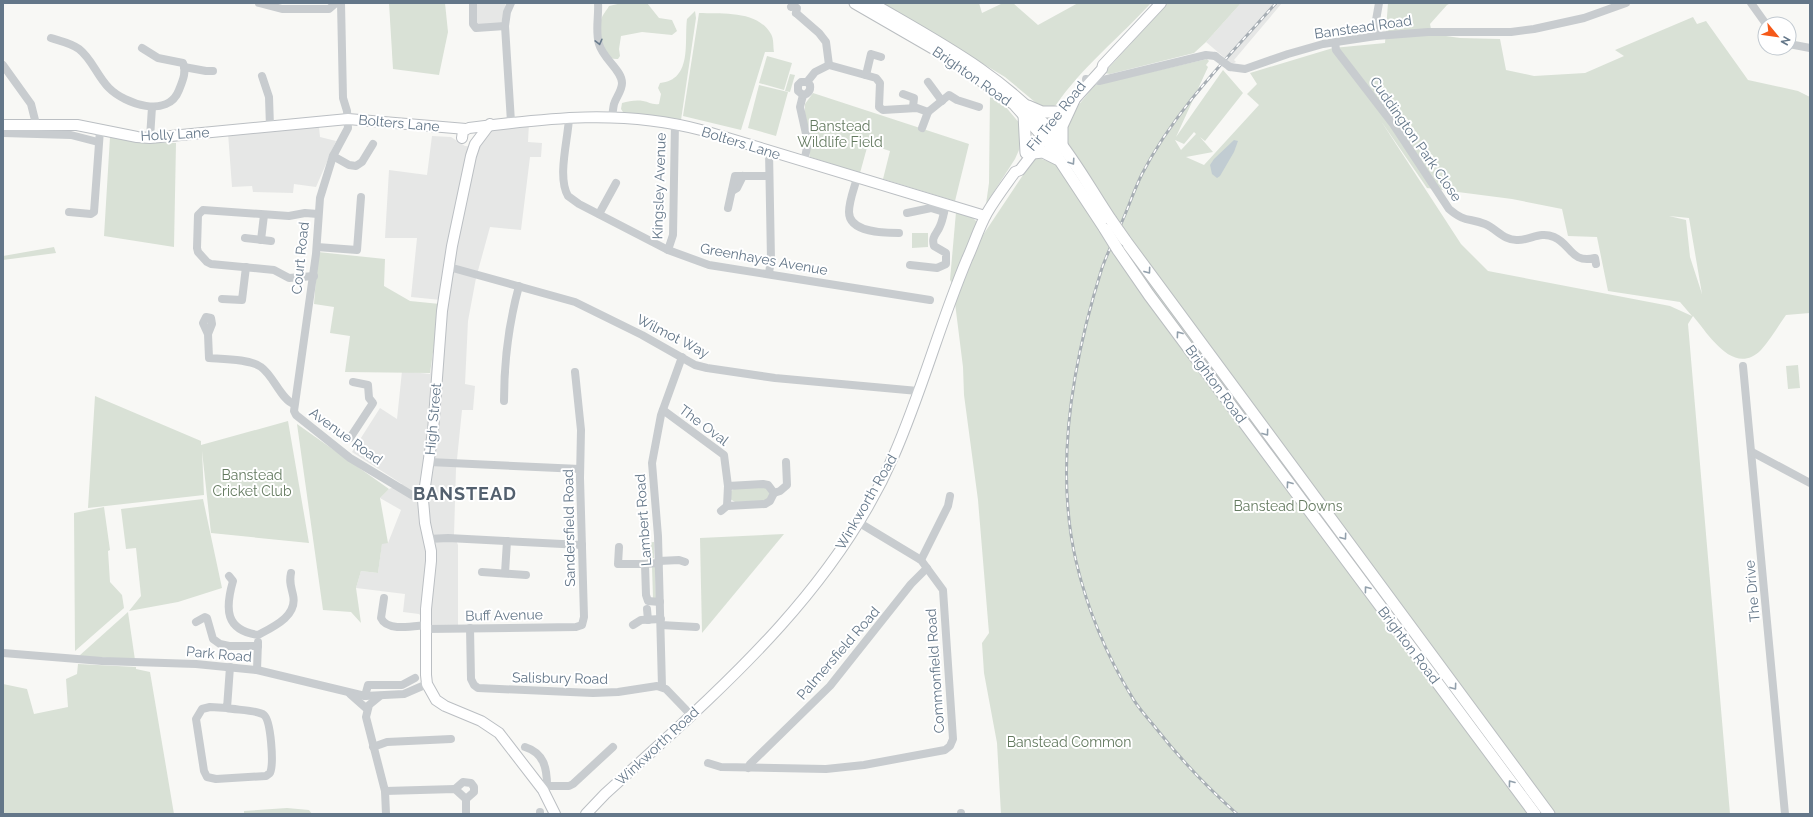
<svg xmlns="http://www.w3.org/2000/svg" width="1813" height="817" viewBox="0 0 1813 817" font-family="Raleway,sans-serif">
<rect width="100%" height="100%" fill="#f8f8f5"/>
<g fill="#e6e7e6">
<polygon points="476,3 506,3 501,24 476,24"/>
<polygon points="1241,3 1282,3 1234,60 1236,62 1232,64 1206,42"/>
<polygon points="529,123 528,142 542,143 541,157 530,157 521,230 490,227 476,278 468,321 465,384 475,386 473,410 462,410 456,469 454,535 458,545 458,626 431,626 419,614 403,612 405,594 356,588 361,571 378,573 382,543 388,543 401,510 380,498 389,489 402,484 352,452 380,408 397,419 402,371 430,374 441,300 411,297 417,238 385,238 389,170 427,175 432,136 451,137 465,146 477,147 488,130"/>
<polygon points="319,127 320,137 336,141 316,187 294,184 293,193 253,192 252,186 232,187 228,133"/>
</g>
<g fill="#d9e1d6" fill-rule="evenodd">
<polygon points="389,3 445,3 448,32 439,75 393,69"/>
<path d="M622 3H647L659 18 672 20 677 31 672 35 642 32 621 36 619 49 620 56 618 59C601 61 598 32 601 20 602 15 607 10 609 6Z"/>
<path d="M882 3H979L982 13 1003 3H1013L1038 25 1078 3H1151C1120 37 1082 67 1056 105L1050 108 1041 107 1005 77Z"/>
<polygon points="1168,3 1241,3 1206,42 1194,53 1110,74 1104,73"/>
<path d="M1388 3H1451L1447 5 1430 24 1432 34 1460 38 1500 39 1506 70 1534 76 1585 73 1624 56 1615 50 1693 17 1697 24 1706 21 1748 80 1798 91 1810 97V313L1786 315C1778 326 1770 340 1761 350 1734 377 1709 335 1693 316L1688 324 1730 814H1001L997 743 984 673 982 643 989 633 978 500 964 395 963 367 955 303 981 238 1033 160 1039 158 1053 163 1072 113 1095 85 1207 59 1209 61 1206 65 1208 67 1176 137 1223 70 1243 93 1205 141 1200 137 1213 152 1186 157 1204 165 1259 105 1247 94 1257 84 1250 73 1333 48 1385 43ZM1381 121 1427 188 1512 199 1562 209 1568 236 1597 237 1608 291 1680 302 1692 316 1670 306 1488 271 1461 244ZM1194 132 1196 134 1181 150 1175 140 1184 144ZM1669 216 1689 218 1702 294 1690 257 1686 220Z"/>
<path d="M695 11 696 18 681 120 623 112 621 109 622 103C629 101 636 100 643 101 649 102 652 105 659 104L661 94 658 88 660 83C693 80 684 41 687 19Z"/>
<path d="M699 13C722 14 757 10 771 34 774 39 773 47 774 52H765L741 130 683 116Z"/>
<polygon points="767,56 792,63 784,90 759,83"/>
<polygon points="790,74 795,75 790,92 785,91"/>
<polygon points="759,85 788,92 776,136 748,128"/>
<polygon points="813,93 969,144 955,201 883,179 890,151 868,144 860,173 810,157 810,136 805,120 805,104"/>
<polygon points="990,93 999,99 1021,125 1019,150 1015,159 986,204 989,183"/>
<polygon points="110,137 142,142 176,143 174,247 104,236"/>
<polygon points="956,212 972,217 978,223 952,283 950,280"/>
<polygon points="912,233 928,233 928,247 912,248"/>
<polygon points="54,247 56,253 3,260 3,256"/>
<polygon points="318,252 385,259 384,286 410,301 440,304 430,373 345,372 350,336 330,333 334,307 314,304"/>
<polygon points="1798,365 1800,388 1788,389 1786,366"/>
<polygon points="95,396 201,441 201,445 288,421 309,543 211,533 202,451 204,495 88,508"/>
<polygon points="297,424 389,489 380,498 388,543 382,544 378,573 361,571 356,588 361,623 351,612 323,610"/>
<polygon points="765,487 771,493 766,501 735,502 730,499 730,492 735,488"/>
<polygon points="203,499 222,588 178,602 129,611 141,596 136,548 126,549 121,509"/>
<polygon points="104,507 110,550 108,551 110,582 122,595 124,608 75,651 74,513"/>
<polygon points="784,534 702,633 700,538"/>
<polygon points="654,542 654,558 647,560 647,545 642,546 643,543"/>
<polygon points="655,565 656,599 653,599 652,566"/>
<polygon points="128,612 135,660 79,656"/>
<polygon points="78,664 136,667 136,669 150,672 174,814 3,814 3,684 27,689 34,714 68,707 66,679 77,674"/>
<polygon points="287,808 309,810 312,814 244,814 244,811"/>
</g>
<polygon fill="#c1ccd2" points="1234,140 1238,141 1234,152 1220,176 1217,178 1212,174 1210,165 1214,159"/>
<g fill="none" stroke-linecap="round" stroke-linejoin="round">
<g stroke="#bbbfc3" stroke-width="12">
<g id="major">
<polyline points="490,124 475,144 471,156 452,246 442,311 433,431 423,500 425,523 431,551 431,561 426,609 426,675 427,684 436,700 445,706 481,721 499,733 543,790 555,814"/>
<polyline points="3,125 77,125 137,137 150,138 348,119 466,129"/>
<path d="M462 138 463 131 469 128C548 118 622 109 701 130L985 216"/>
<path d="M586 814 605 794C715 694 833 595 894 455 922 391 940 323 967 259 974 244 979 227 987 213 995 199 1005 186 1015 172L1020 170 1074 100 1102 69 1103 65 1161 3"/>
</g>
</g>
<g stroke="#babec1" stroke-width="13">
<g id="highway">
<polyline points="855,3 945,55 1014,104 1047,141 1105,229"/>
<path d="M871 3C936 41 1003 75 1053 134 1075 160 1092 192 1111 220"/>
<polyline points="1028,106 1042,112 1058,112"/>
<polyline points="1024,115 1026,153"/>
<polyline points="1062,146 1062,126 1074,100"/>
<polyline points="1033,153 1043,152 1057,159"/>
<polyline points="1125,240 1549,814"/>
<polyline points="1118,250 1149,295 1535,814"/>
</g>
</g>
<g stroke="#c8cccf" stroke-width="8">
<polyline points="259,3 282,9 329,9 336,3"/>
<polyline points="341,3 343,98 347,111 348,128 333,156 320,198 316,254 294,411 296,415 350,458 415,497 423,500"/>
<polyline points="473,3 473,24 476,28 505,26"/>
<path d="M598 3C599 16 595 31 599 44 603 59 622 70 622 83 622 91 616 97 614 104 613 108 613 112 612 116"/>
<polyline points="1751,3 1766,24"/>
<polyline points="791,7 794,6 797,8 796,13"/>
<polyline points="796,13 819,33 826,42 829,65"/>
<polyline points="1376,36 1375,26 1379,3"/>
<path d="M51 38C60 41 71 43 79 49 92 59 97 76 109 88 125 104 168 119 179 90 182 82 187 72 183 63L158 58 142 48"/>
<path d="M1335 42 1336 50 1393 124 1449 209C1464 222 1469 218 1485 224 1497 229 1504 241 1518 240 1531 240 1540 231 1554 237 1571 244 1571 264 1595 258L1596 264"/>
<polyline points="1789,44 1810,48"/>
<polyline points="3,65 31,104 36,124"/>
<polyline points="184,67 206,71 213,71"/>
<polyline points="1230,67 1245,69 1288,54 1323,44 1376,36 1428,32 1511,32 1534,29 1584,18 1626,3"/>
<polyline points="866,75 871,54 881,57"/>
<polyline points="262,76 269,97 270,127"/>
<polyline points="1086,79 1099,81 1206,55 1215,56"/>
<polyline points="807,82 815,72 829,65 876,78 880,83 879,107 883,110 917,108 928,112 949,95 957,100 979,107"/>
<polyline points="928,82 942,101"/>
<polyline points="903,94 914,98 913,107"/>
<polyline points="803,95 800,107 808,143 804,162"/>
<polyline points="803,95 798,91 798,85 801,82 807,82"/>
<path d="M803 95C808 94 811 91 810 85L807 82"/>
<path d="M569 118C568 140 557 177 568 196L579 204 668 250 709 265 930 300"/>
<polyline points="511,122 505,26 507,12 511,3"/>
<polyline points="922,128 928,112"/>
<polyline points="3,133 71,135 98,142"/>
<polyline points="150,138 152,107"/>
<polyline points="333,156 349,165 356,166 362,162 373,144"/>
<path d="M857 178C854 189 849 201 849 212 849 233 885 233 899 233"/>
<polyline points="732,191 737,188 743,176"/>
<polyline points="728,208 735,176 769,176"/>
<polyline points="69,212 91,214 94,212 100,130"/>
<polyline points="907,213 931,208 944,212"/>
<polyline points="599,214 616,183"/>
<polyline points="245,238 271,241"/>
<polyline points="261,240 264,215"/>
<polyline points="317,247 357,250 361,197"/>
<polyline points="668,250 673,235 675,123"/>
<path d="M910 265 937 268 946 264V253L934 246C931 236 937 234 940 226 943 220 944 211 946 204"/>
<polyline points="449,267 575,302 642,335 695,365 707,368 775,378 918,391"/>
<polyline points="769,273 771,260 769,151"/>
<polyline points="314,276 289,278 274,270 211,264 207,262 198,252 197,248 198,215 203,210 289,216 305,213 318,214"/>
<polyline points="222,299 242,300 246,267"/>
<path d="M208 334 203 323 206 317 211 318 212 324 208 334 209 358C223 359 251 359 261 367 273 375 282 401 294 404"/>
<polyline points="1743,366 1785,814"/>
<path d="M504 401C504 360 508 326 519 286"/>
<polyline points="663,410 724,455 728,486 727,506"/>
<polyline points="350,438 373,403 369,398 368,385 353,382"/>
<polyline points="1752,452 1810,483"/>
<polyline points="429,462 580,469"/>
<polyline points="774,493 780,491 787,485 786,462"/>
<polyline points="721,511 727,506 765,504 770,501 774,493 768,485 763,484 728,486"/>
<polyline points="428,539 448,538 582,545"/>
<polyline points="619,547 618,564 645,564"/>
<polyline points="921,560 948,506 950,496"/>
<polyline points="659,561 679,560 685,562"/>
<polyline points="659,563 645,564 646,595 648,601 660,602"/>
<polyline points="482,572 526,575"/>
<polyline points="505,573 507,541"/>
<path d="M229 576 233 581C225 609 225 630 258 635 273 627 298 616 293 595 291 586 289 582 291 573"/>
<path d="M384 598 381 618C387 632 414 626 426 625"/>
<polyline points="647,609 648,620"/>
<polyline points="196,622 205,617 207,618 213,639 220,644 229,646 258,646"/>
<polyline points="633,625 641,620 661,619"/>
<polyline points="661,625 696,627"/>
<polyline points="470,628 471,679 474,685 478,688 593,693 618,692 657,686 666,689 691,715"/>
<polyline points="426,629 576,627 582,625 584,617 580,478 581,430 575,372"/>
<polyline points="3,653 102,661 196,664 257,670 365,696 404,694 427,684"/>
<polyline points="257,670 258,642"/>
<polyline points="662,687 658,536 652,463 661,415 682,357"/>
<polyline points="350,694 367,709"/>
<polyline points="365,696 368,685 402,685 415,678"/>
<polyline points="380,696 369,705 366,717 385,791 386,814"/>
<path d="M227 708C235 710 258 710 264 715 271 721 274 764 270 773L266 776 216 779 207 777 204 771 196 719 202 709 210 707 227 708 230 667"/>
<polyline points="373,747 387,742 451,739"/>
<path d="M525 747C544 753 547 768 547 786"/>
<polyline points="708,763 721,767 826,769 864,765 945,750 950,746 953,739 943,590 921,560 858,522"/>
<polyline points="748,768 750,764 830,686 911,584 927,568"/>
<polyline points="455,789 463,782 471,783 474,787 474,792 466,799"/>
<polyline points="543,790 547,786 569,786 573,784 613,747"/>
<polyline points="385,791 455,789 466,799 466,814"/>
<polyline points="961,813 961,814"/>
<polyline points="540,814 540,812"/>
</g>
<use href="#major" stroke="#fff" stroke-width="10"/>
<use href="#highway" stroke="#fff" stroke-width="11"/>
<g stroke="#a7aeb4" stroke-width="3">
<path id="rail" d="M1237 814C1207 787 1180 759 1155 727 1147 717 1138 708 1132 697 1107 656 1087 608 1076 561 1054 465 1073 360 1102 268 1108 251 1117 234 1124 217 1130 203 1135 188 1142 174 1175 110 1228 57 1276 3"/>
</g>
<use href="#rail" stroke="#fff" stroke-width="1.5" stroke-dasharray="4.5" stroke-linecap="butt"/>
<g stroke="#babec1" stroke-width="13" stroke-linecap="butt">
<g id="highway-bridge">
<polyline points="1111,220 1125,240"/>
<polyline points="1105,229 1118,250"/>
</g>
</g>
<polyline stroke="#c8cccf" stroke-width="8" points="1215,56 1230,67"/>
<use href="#highway-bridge" stroke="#fff" stroke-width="11"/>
</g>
<defs><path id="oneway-chevron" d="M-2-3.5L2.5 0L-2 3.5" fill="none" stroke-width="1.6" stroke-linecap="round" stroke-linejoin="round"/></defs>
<use stroke="#697b8c" href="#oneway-chevron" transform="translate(599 42) rotate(76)"/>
<g stroke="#92a0ac">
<use href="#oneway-chevron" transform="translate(1072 162) rotate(56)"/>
<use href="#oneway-chevron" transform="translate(1148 271) rotate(54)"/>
<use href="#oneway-chevron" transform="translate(1179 334) rotate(-126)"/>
<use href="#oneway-chevron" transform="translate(1266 433) rotate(54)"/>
<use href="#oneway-chevron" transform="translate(1289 484) rotate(-126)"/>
<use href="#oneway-chevron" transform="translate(1344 537) rotate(54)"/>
<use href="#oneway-chevron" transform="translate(1367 589) rotate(-127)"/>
<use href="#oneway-chevron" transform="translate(1454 687) rotate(54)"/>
<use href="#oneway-chevron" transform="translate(1511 783) rotate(-127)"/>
</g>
<g text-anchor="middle" stroke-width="4" stroke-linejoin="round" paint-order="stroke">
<g font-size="14" fill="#647789" stroke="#fff">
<text transform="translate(1363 27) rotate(-8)" y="5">Banstead Road</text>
<text transform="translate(972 76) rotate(35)" y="5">Brighton Road</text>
<text transform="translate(1056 116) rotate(-51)" y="5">Fir Tree Road</text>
<text transform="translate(399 123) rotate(5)" y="5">Bolters Lane</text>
<text transform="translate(175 134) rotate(-3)" y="5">Holly Lane</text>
<text transform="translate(1416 139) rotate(55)" y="5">Cuddington Park Close</text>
<text transform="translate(741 143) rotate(17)" y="5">Bolters Lane</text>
<text transform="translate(659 186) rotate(-88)" y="5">Kingsley Avenue</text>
<text transform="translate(300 258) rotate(-84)" y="5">Court Road</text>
<text transform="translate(764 259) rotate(10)" y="5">Greenhayes Avenue</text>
<text transform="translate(673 336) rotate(27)" y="5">Wilmot Way</text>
<text transform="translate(1216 384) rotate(54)" y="5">Brighton Road</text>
<text transform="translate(433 419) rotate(-85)" y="5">High Street</text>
<text transform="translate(704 425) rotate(37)" y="5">The Oval</text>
<text transform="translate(346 436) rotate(36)" y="5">Avenue Road</text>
<text transform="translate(866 502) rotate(-60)" y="5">Winkworth Road</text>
<text transform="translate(643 520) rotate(-94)" y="5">Lambert Road</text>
<text transform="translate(569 528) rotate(-91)" y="5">Sandersfield Road</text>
<text transform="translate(1752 591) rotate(-95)" y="5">The Drive</text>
<text transform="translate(504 615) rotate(-1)" y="5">Buff Avenue</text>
<text transform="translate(1409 645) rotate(53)" y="5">Brighton Road</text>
<text transform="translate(838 653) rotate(-49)" y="5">Palmersfield Road</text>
<text transform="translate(219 654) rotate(5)" y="5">Park Road</text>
<text transform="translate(935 671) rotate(-94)" y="5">Commonfield Road</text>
<text transform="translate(560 678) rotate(1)" y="5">Salisbury Road</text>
<text transform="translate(657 746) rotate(-43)" y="5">Winkworth Road</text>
</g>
<g font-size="14" fill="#647a60" stroke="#fff">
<text x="840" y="131">Banstead<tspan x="840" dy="16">Wildlife Field</tspan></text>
<text x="252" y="480">Banstead<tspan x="252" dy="16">Cricket Club</tspan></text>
<text x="1288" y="511">Banstead Downs</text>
<text x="1069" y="747">Banstead Common</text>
</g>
<g font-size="18" font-weight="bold" letter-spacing="1" fill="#53606e" stroke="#fff">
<text x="465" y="500">BANSTEAD</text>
</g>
</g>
<rect width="1813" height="817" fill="none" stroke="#647789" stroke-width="8"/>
<g transform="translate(1777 36) rotate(119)"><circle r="19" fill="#ffffff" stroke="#c1c9d0"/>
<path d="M0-3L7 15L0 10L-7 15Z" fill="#f55919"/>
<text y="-6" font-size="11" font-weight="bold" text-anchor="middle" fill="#647789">N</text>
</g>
</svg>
